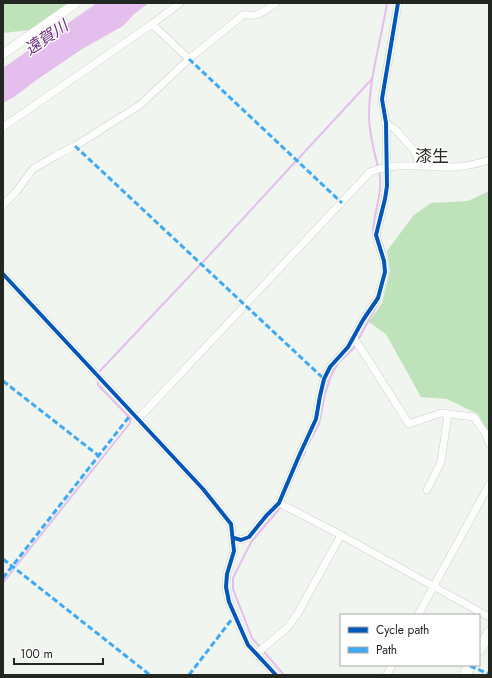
<svg xmlns="http://www.w3.org/2000/svg" width="492" height="678" viewBox="0 0 492 678" font-family="Jost,'Noto Sans JP',sans-serif">
<rect width="100%" height="100%" fill="#f0f5ef"/>
<g fill="#bee2b9">
<polygon points="3,3 68,3 37,29 3,33"/>
<polygon points="489,191 489,434 478,414 447,399 421,397 386,334 369,322 382,303 390,271 387,251 413,216 431,203 468,201"/>
</g>
<polygon fill="#e4bfee" points="97,3 149,3 134,14 123,26 82,49 35,81 14,97 3,103 3,68"/>
<g fill="none" stroke-linecap="round" stroke-linejoin="round">
<g stroke="#e4bfee" stroke-width="2">
<polyline points="298,159 372,79"/>
<path d="M378 167C374 150 369 134 369 116 369 78 381 41 387 3"/>
<path d="M375 235 373 233C373 212 384 192 379 171"/>
<polyline points="382,244 385,253"/>
<polyline points="203,262 296,161"/>
<polyline points="358,340 380,300"/>
<polyline points="99,372 200,265"/>
<polyline points="307,446 319,424 325,394 331,376 339,362 354,348 356,344"/>
<polyline points="299,464 305,452"/>
<polyline points="281,507 252,541 246,552 233,578 233,589 252,638 284,675"/>
<polyline points="16,566 130,423 130,418 98,385 98,381"/>
<polyline points="3,583 13,570"/>
</g>
<g stroke="#cdd0cc" stroke-width="8">
<g id="minor">
<polyline points="152,24 189,59"/>
<polyline points="386,123 396,130 415,152 420,165"/>
<polyline points="3,127 152,24 180,3"/>
<path d="M3 205 16 192 33 169 57 155 75 146 140 105 189 59 243 15C247 14 251 16 256 15 263 13 270 7 276 3"/>
<polyline points="3,274 203,489 231,524 234,551 227,574 226,587 229,602 248,645 276,675"/>
<polyline points="353,337 369,361 409,424 441,413 474,417 485,433 489,443"/>
<path d="M138 419 370 172C395 162 418 167 443 167 459 168 474 165 489 160"/>
<polyline points="427,490 441,462 448,414"/>
<polyline points="279,503 341,535 489,617"/>
<polyline points="234,538 241,540 249,537 266,516 279,503 299,456 316,419 320,396 324,379 330,367 348,347 363,320 378,298 385,272 384,261 376,235 385,199 387,186 386,123 382,99 398,3"/>
<polyline points="418,615 489,485"/>
<polyline points="256,654 288,627 298,613 341,535"/>
<polyline points="387,675 392,665"/>
</g>
</g>
<g stroke="#cdd0cc" stroke-width="10">
<polyline id="major" points="3,54 76,3"/>
</g>
<g stroke="#cdd0cc" stroke-width="12">
<g id="highway">
<polyline points="479,650 489,633"/>
<polyline points="465,675 470,665"/>
</g>
</g>
<use href="#minor" stroke="#fdfefd" stroke-width="7"/>
<use href="#major" stroke="#fdfefd" stroke-width="9"/>
<use href="#highway" stroke="#fdfefd" stroke-width="11"/>
<g stroke="#3fa9f5" stroke-width="3" stroke-dasharray="6 3" stroke-linecap="butt">
<polyline points="189,59 342,203"/>
<polyline points="75,146 324,379"/>
<polyline points="3,381 99,456"/>
<polyline points="3,559 150,675"/>
<polyline points="3,578 132,413"/>
<polyline points="470,666 489,674"/>
<polyline points="189,675 235,615"/>
</g>
<g stroke="#fff" stroke-width="6">
<g id="cycleway">
<polyline points="3,274 203,489 231,524 234,551 227,574 226,587 229,602 248,645 276,675"/>
<polyline points="234,538 241,540 249,537 266,516 279,503 299,456 316,419 320,396 324,379 330,367 348,347 363,320 378,298 385,272 384,261 376,235 385,199 387,186 386,123 382,99 398,3"/>
</g>
</g>
<use href="#cycleway" stroke="#0057b8" stroke-width="4"/>
</g>
<g text-anchor="middle" stroke-width="3" stroke-linejoin="round" paint-order="stroke">
<g font-size="16" font-style="italic" fill="#6f2d7f" stroke="#fff">
<text transform="translate(46 37) rotate(-34)" y="6">遠賀川</text>
</g>
<g font-size="17" fill="#252d24" stroke="#fff">
<text x="432" y="162">漆生</text>
</g>
</g>
<rect width="492" height="678" fill="none" stroke="#232722" stroke-width="8"/>
<rect x="340" y="614" width="140" height="52" fill="#ffffff" stroke="#a7a9a7"/>
<rect x="348" y="627" width="20" height="6" fill="#0057b8" stroke="#a7a9a7"/>
<text x="376" y="634" font-size="12" fill="#232722">Cycle path</text>
<rect x="348" y="647" width="20" height="6" fill="#3fa9f5" stroke="#a7a9a7"/>
<text x="376" y="654" font-size="12" fill="#232722">Path</text>
<path d="M14 658v6h89v-6" fill="none" stroke="#232722" stroke-width="2"/>
<text x="20" y="658" font-size="12" fill="#232722" stroke="#ffffff" stroke-width="3" paint-order="stroke">100 m</text>
</svg>
